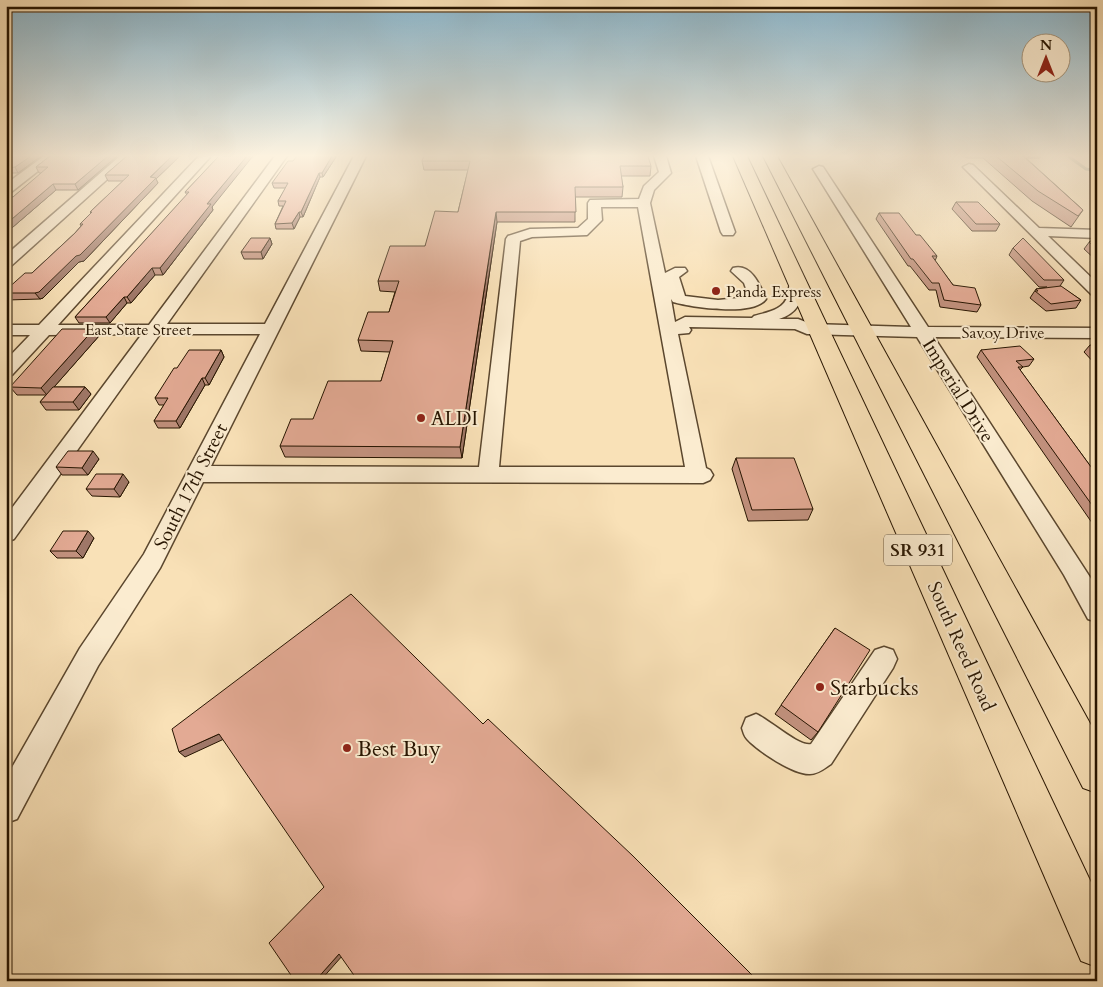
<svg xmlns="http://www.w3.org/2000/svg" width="1103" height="987" viewBox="0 0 1103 987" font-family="Cardo,serif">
<rect width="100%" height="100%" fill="#f9e1b7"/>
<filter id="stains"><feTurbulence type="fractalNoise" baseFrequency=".004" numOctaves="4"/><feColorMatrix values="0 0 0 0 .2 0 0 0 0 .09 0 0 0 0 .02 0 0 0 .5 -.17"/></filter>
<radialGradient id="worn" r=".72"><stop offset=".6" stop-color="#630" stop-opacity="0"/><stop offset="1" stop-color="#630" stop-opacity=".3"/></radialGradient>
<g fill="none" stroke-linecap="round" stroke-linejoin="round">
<polyline stroke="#6e7a67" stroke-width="3" points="1068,156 1086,169 1097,171"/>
<g stroke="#5b472e" stroke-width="3">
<g id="minor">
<polygon points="44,156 57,156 10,193 6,194 6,184"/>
<polygon points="120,156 133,156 11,266 6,267 6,255"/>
<path d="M199 156H211L58 325H149L275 156H287L167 324H265L354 156H366L211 466 479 467 506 239 508 236 530 229 578 228 588 219V203L590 200 639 199 644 186 659 172 654 156H666L671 173 654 190 650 203 665 273 675 268H685L687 271 679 277 685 296 718 300 749 297 744 283 731 271 733 268C751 263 760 285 766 299 753 317 691 307 673 302L671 299 675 322 685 317 752 318 754 316C768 312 784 310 788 295 789 289 789 284 792 279H802L805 282C803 300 798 313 779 319H798L811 324 911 327 813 169 819 166 823 167 928 327 1097 328V338L934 337 1097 588V622L1088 619 1064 575 917 337 807 334 795 329 689 327 691 330 689 333 678 334 706 468 710 470 713 475 710 480 703 483 203 482 160 568 98 666 17 819 6 823V778L80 648 144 554 260 334H160L14 539 6 542V516L142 334 49 335 12 375 6 376V360L30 335H6V325H39ZM601 207H638L685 467H499L520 241 532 237 587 235 602 220Z"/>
<polygon points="696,156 708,156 735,232 733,235 723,235 721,232"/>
<polygon points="969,164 973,165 1039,228 1097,230 1097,238 1048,236 1097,283 1097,297 1092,295 965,169 963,167"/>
<path d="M884 647 893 650 897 659 893 668 831 764C825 768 818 774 810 774 794 775 758 751 747 739 744 736 743 731 742 728L746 718 756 714C770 720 799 747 811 744L875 650Z"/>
</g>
</g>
<g stroke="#261400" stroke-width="2">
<g id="major">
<polygon points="733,156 747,156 1097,895 1097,967 1081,961"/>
<polygon points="763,156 777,156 1097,736 1097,793 1083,788"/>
</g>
</g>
<use href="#minor" fill="#fbecd0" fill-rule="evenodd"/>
<use href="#major" fill="#f9e1b7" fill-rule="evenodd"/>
</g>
<g fill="#c3927f" stroke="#261400">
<polygon points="6,156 41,156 18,173 6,173"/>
<polygon points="50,156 117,156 78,190 56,190 6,233 6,197 13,197 42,173 39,173 36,167"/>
<polygon points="127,156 180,156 156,179 158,183 84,261 79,262 43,298 40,299 7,300 6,298 6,290 32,273 75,233 81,226 80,224 91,213 90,212 123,181 108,181 105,175"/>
<polygon points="219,156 212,207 213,210 163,275 155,275 131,303 127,303 110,323 79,323 75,317 187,195 185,192"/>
<polygon points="424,156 651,166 650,176 621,176 623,187 622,197 575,197 575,222 497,222 462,458 285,457 280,446 313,419 381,381 390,352 361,351 358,340 389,312 395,292 380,291 378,281 425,246 458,212 468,170 424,170 422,161"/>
<polygon points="963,156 1041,156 1040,158 1026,158 1083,210 1071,227 1032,201 983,158 967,158"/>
<polygon points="336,157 323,177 320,177 303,217 300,217 294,229 276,229 275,224 283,206 279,206 278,201 286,188 274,188 272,183 293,161"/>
<polygon points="956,202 1000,224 996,231 972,231 952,209"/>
<polygon points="879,213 916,235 937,256 935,261 953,285 981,305 977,312 940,307 936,290 929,290 910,266 908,266 876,219"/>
<polygon points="270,238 272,244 263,259 244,259 241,252"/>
<polygon points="1090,241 1097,244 1097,261 1084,249"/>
<polygon points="1013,248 1064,280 1060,286 1081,300 1076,308 1046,311 1030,298 1036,289 1047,287 1039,287 1009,255"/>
<polygon points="99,336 54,387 85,387 91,394 79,410 46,410 40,402 46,395 17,395 10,387"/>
<polygon points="1090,345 1097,346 1097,366 1084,352"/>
<polygon points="221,350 224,357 209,385 205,385 180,428 158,428 154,421 164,405 159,405 155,398 177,368"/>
<polygon points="981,350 1034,359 1029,366 1023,367 1020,370 1094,471 1097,471 1097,530 977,357"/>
<polygon points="736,458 813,509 808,520 748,521 732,469"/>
<polygon points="99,459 88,475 62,475 56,467"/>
<polygon points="129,482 120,497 92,496 86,489"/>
<polygon points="94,538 83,558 57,558 50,551"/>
<polygon points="835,628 818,732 811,740 775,714"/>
</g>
<g fill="#9f7768" stroke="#261400">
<polygon points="31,156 41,156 18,173 15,167"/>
<polygon points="108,156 117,156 78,190 75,184"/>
<polygon points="172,156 180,156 156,179 158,183 84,261 79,262 43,298 40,299 35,293"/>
<polygon points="247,156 253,156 212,207 213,210 163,275 160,268 207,204"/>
<polygon points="332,156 336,156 336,157 323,177 322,173"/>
<polygon points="319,173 320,177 303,217 301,212"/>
<polygon points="53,184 56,190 6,233 6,224"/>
<polygon points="299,212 300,217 294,229 292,223"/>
<polygon points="496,212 497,222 462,458 460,447"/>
<polygon points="270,238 272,244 263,259 261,252"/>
<polygon points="152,268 155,275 131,303 127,297"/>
<polygon points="124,297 127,303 110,323 106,317"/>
<polygon points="94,329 99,336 47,395 41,388"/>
<polygon points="221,350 224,357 209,385 205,378"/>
<polygon points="202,378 205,385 180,428 176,421"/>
<polygon points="85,387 91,394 79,410 73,402"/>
<polygon points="93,451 99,459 88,475 82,468"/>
<polygon points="123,474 129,482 120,497 114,489"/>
<polygon points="88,531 94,538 83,558 76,551"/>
<polygon points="219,734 224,739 185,757 179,752"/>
<polygon points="339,954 343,955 320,981 315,981"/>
</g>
<g fill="#e3aa94" stroke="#261400">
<polygon points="6,156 31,156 15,167 6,168"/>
<polygon points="50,156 108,156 75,184 53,184 6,224 6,197 13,197 48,167 36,167"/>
<polygon points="127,156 172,156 150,177 156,178 80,255 76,256 39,292 35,293 6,293 6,290 25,273 32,273 75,233 83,224 80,224 92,212 90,212 129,175 105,175"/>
<polygon points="219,156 247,156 207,204 211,204 160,268 152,268 127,297 124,297 106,317 75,317 189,192 185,192"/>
<polygon points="297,156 332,156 322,173 319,173 301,212 299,212 292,223 275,224 286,201 278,201 288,183 272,183 288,161 293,161"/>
<polygon points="424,156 648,156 651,166 620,166 623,187 575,187 576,212 496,212 460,447 280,446 291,419 313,419 328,381 381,381 393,341 358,340 368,312 389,312 399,281 378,281 390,246 425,246 435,211 458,212 470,161 422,161"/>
<polygon points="996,156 1023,156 1083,210 1078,216 1038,191"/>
<polygon points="956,202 978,202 1000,224 976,224"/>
<polygon points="879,213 899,213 916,235 920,235 937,256 932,256 953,285 975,288 981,305 944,300 939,283 932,283 913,259 911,259"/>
<polygon points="251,238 270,238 261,252 241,252"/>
<polygon points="1023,238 1064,280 1044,280 1013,248"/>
<polygon points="1090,241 1097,244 1097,250 1089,242"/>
<polygon points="1061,286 1081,300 1051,304 1035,291 1038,291 1036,289"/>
<polygon points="62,329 94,329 41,388 10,387"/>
<polygon points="1090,345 1097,346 1097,352"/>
<polygon points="1020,346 1034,359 1016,361 1023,367 1018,367 1094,471 1097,471 1097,512 981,350"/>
<polygon points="189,350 221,350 205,378 202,378 176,421 154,421 168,398 155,398 174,368 177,368"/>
<polygon points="53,387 85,387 73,402 40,402"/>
<polygon points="68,451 93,451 82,468 56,467"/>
<polygon points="736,458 794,458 813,509 752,510"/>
<polygon points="96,474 123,474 114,489 86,489"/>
<polygon points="63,531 88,531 76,551 50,551"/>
<polygon points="351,594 483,724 488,719 633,856 758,981 358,981 339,954 315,981 295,981 269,943 324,887 219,734 179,752 172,729"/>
<polygon points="835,628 870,650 818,732 781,705"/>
</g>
<linearGradient id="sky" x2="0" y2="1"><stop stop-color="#8ab8d0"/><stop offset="0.53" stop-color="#fcf2df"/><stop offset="1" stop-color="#fcf2df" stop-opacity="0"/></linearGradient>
<rect width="1103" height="294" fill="url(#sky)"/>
<g fill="#8f2418" stroke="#fbecd0" stroke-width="2">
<circle cx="716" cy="291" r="5"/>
<circle cx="421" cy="418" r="5"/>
<circle cx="820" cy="687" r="5"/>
<circle cx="347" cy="748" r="5"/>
</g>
<g text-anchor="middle" stroke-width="4" stroke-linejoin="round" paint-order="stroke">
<g font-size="16" fill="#261400" stroke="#fbecd0" text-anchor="start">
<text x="726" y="297">Panda Express</text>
</g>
<g font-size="16" fill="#261400" stroke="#fbecd0">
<text x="138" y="335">East State Street</text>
<text x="1003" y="338">Savoy Drive</text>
</g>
<rect fill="#fbecd0" stroke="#66553e" stroke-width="1" x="884" y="534.5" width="68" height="31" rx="4"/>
<g font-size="18" font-weight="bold" fill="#261400">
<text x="918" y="556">SR 931</text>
</g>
<g font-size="19" fill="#261400" stroke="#fbecd0">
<text transform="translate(959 390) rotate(58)" y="7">Imperial Drive</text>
<text transform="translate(190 486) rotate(-63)" y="7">South 17th Street</text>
<text transform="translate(962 646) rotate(66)" y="7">South Reed Road</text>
</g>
<g font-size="19" fill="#261400" stroke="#fbecd0" text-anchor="start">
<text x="431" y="425">ALDI</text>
</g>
<g font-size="22" fill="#261400" stroke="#fbecd0" text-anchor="start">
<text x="830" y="695">Starbucks</text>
<text x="357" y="756">Best Buy</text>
</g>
</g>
<rect width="1103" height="987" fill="none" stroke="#f9e1b7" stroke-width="25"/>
<rect x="8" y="8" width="1088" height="972" fill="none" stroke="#261400" stroke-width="2.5"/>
<rect x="12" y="12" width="1078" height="962" fill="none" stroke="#261400"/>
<g transform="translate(1046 58)"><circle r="24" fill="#fbecd0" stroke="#a6967d"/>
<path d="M0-4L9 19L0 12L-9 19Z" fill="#8f2418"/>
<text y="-8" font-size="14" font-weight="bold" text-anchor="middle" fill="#261400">N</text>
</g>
<rect width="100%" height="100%" filter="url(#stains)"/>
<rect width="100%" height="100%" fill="url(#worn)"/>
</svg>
